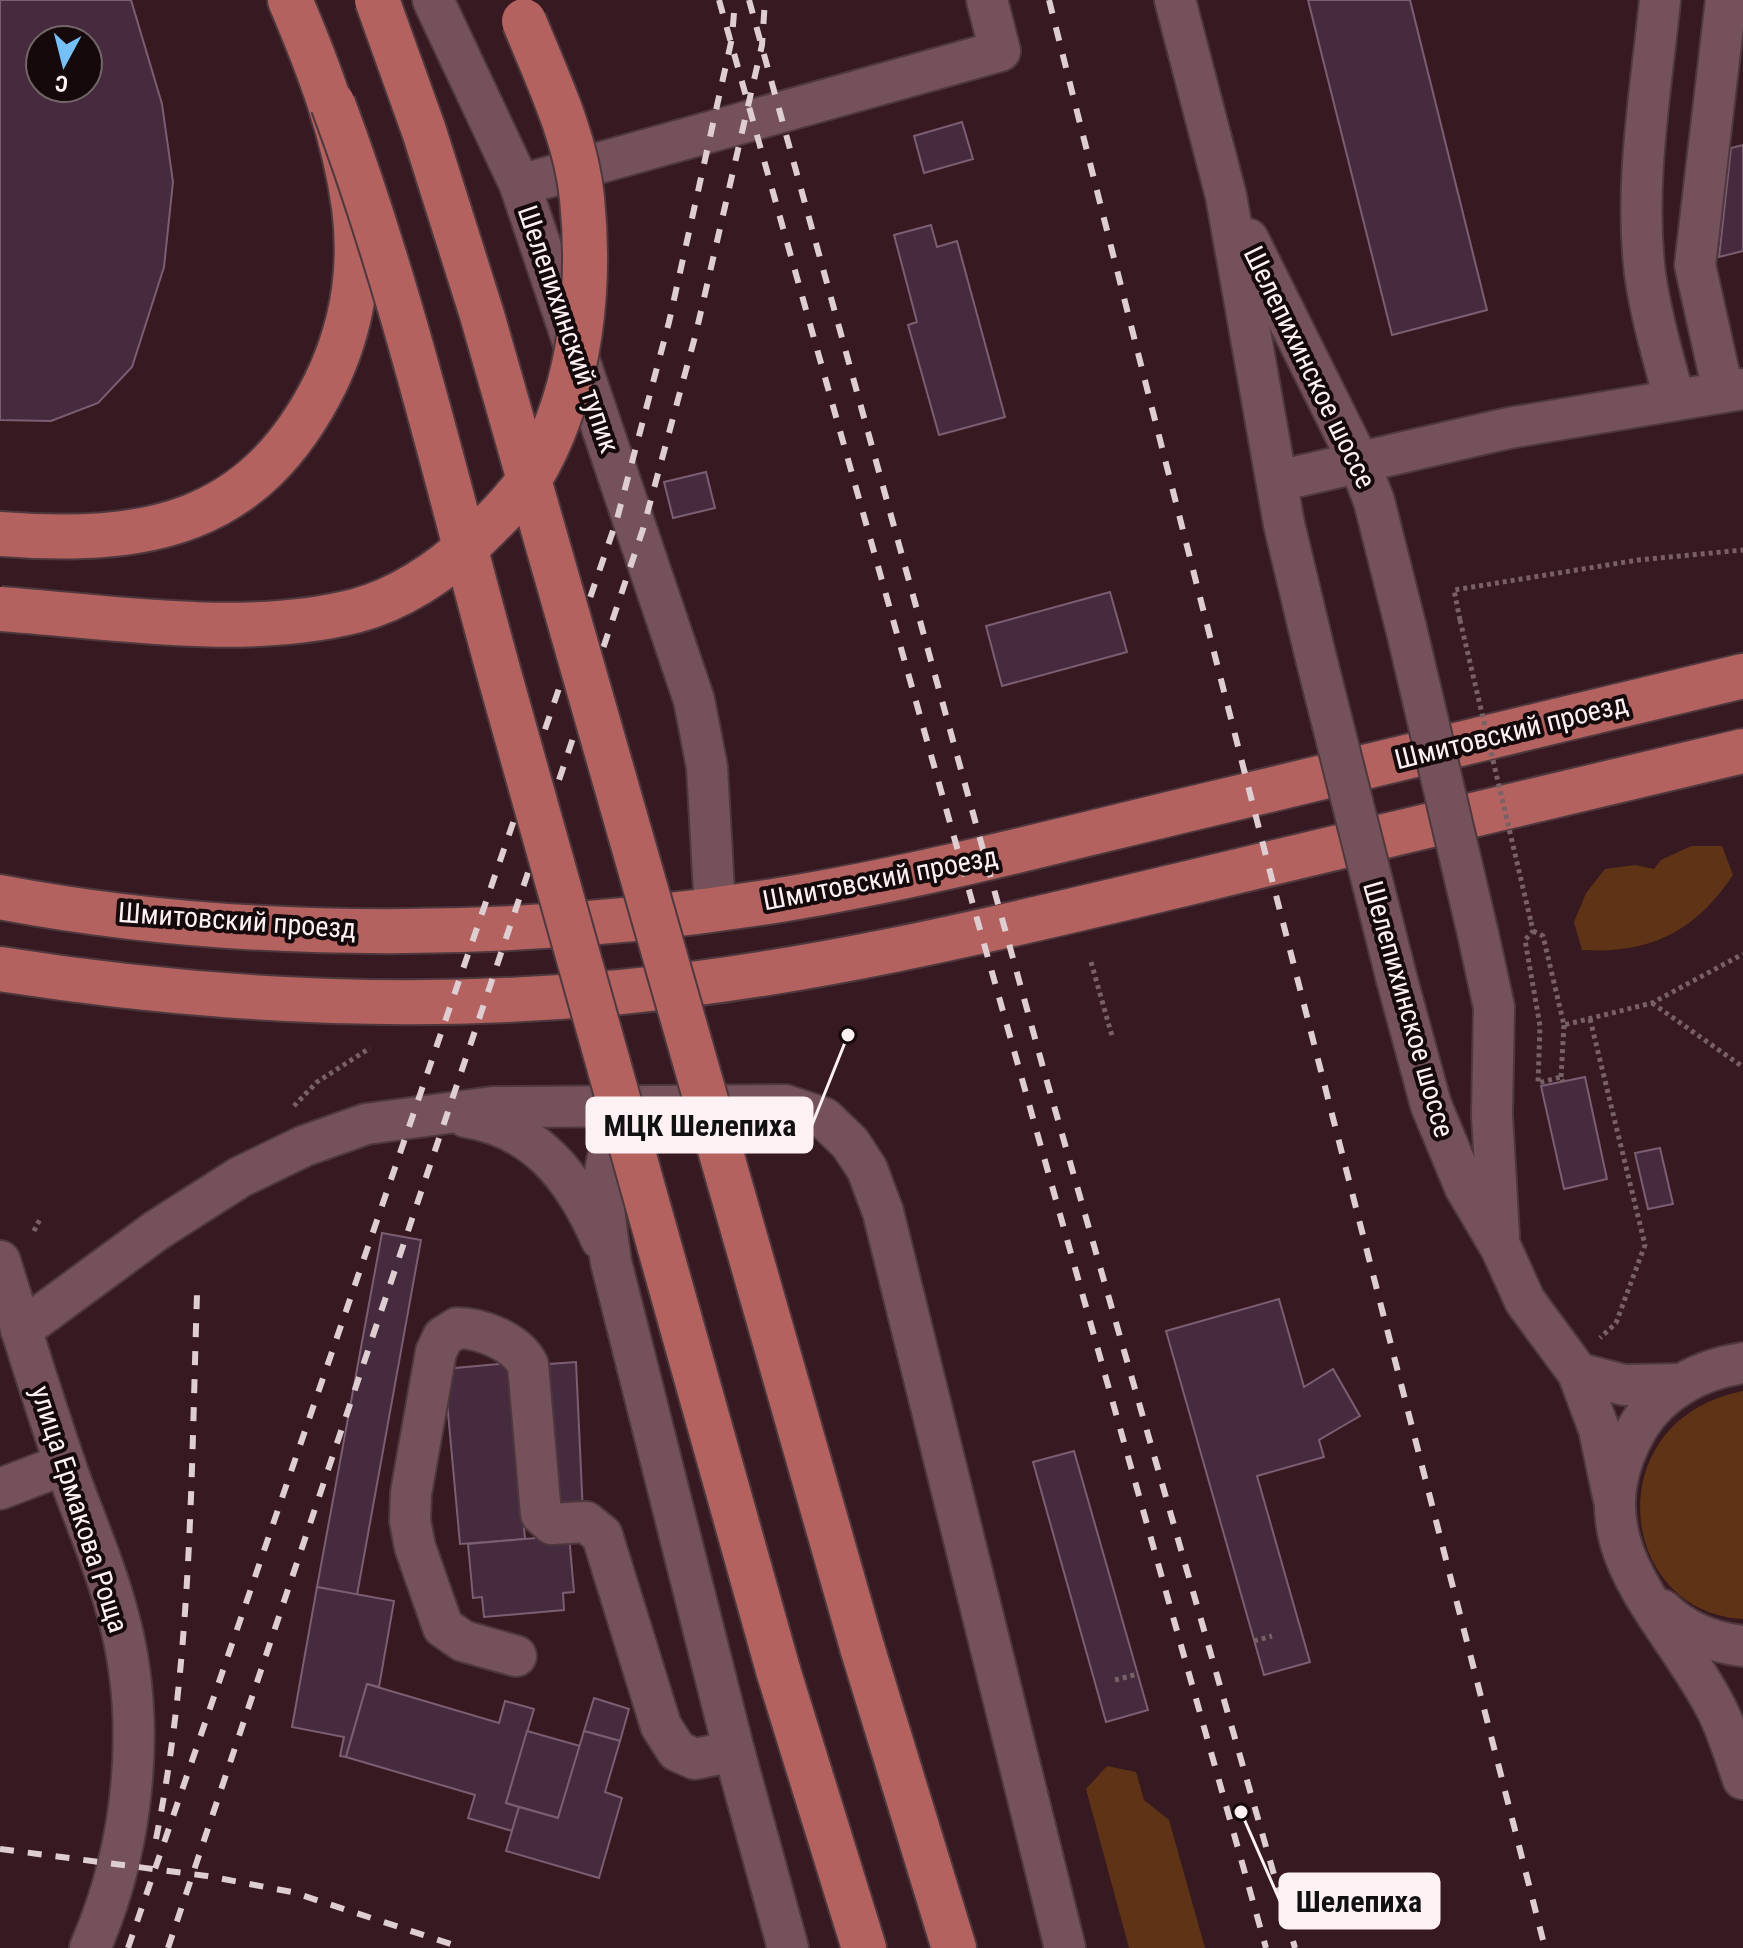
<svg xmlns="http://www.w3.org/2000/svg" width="1743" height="1948" viewBox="0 0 1743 1948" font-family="'Roboto Condensed',sans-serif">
<rect width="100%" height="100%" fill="#361921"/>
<g fill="#5f3315">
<path d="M1691 846H1722L1733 875C1695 932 1650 954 1582 950L1574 922 1586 893 1605 869 1635 865 1654 869 1661 860Z"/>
<path d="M1743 1391V1619C1617 1613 1595 1420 1743 1391Z"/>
<polygon points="1107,1766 1136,1772 1144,1800 1169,1820 1205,1948 1129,1948 1086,1789"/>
</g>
<g fill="#452b3d" stroke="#7b5e71" stroke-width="2" fill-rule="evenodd">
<path d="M0 0H131L162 104 173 182 164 267 132 367 98 403 51 421 0 420ZM40 40H88V88H40Z"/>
<polygon points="1308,0 1410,0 1487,310 1392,335"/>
<polygon points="962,122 973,159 924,173 914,136"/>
<polygon points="1743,145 1743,251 1719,257 1731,148"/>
<polygon points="931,225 937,247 957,241 1005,417 939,435 908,325 917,322 894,235"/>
<polygon points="706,472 715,508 673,518 664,482"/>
<polygon points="1110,592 1127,652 1002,686 986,626"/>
<polygon points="1585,1077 1607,1179 1564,1189 1541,1086"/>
<polygon points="1660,1148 1673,1204 1648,1209 1635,1153"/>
<polygon points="382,1233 421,1240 357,1595 317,1587"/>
<polygon points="1279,1299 1304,1387 1333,1369 1360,1416 1319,1440 1324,1457 1257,1476 1310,1662 1264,1675 1166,1331"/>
<polygon points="576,1362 583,1514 555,1515 549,1364"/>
<polygon points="510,1363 525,1539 460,1544 444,1369"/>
<polygon points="1074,1451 1148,1710 1106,1722 1033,1462"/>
<polygon points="569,1535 574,1592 563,1593 564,1610 484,1617 482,1597 473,1598 468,1544"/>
<polygon points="317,1587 394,1601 379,1687 367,1684 346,1757 340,1756 344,1737 292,1727"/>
<polygon points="367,1684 499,1723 505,1701 534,1709 506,1803 519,1807 512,1831 468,1818 475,1795 346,1757"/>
<polygon points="594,1698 629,1709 620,1741 584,1731"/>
<polygon points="527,1731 580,1746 558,1818 506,1803"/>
<polygon points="584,1731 620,1741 605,1792 622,1798 599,1878 506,1851 519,1807 558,1818"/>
</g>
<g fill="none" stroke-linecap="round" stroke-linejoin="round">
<g stroke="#4e383e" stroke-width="44">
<g id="minor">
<polyline points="433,0 520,185"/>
<polyline points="1175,0 1226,196 1284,524 1316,658"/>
<path d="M1660 0C1651 90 1634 183 1645 274 1651 316 1663 357 1674 398"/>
<polyline points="1248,239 1359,462 1374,501 1407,632"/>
<polyline points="1723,391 1695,265 1726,0"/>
<polyline points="1278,481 1509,428 1743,389"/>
<polyline points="715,909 707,767 694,700 520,185 1000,51 987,0"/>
<polyline points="1478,934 1494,1007 1492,1115 1499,1236"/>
<polyline points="1397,980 1431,1105 1465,1187 1501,1248 1525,1301 1578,1373 1599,1429 1613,1496"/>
<path d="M647 1116C587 1135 605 1216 611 1262L734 1751 788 1948"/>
<path d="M466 1117C536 1128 574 1177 601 1239"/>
<path d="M0 1261C21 1329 42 1397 65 1464 81 1512 103 1559 116 1608 148 1717 135 1845 90 1948"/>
<polyline points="21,1330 157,1230 240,1177 304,1146 366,1124 493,1107 785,1105 824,1118 850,1143 867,1169 883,1212 1065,1948"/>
<path d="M1743 1363C1701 1369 1660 1390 1638 1427 1570 1543 1669 1614 1717 1710 1728 1732 1735 1756 1743 1779"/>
<polyline points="1578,1373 1624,1385 1679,1384"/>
<polyline points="0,1489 65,1464"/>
<path d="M1662 1610C1684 1631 1713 1643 1743 1646"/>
<path d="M516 1656 463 1641 443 1627 415 1547 410 1521 411 1493 436 1352 443 1337 457 1328C481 1328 517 1342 528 1365L541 1514 552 1524 586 1522 602 1535 661 1726 677 1751 695 1759 734 1751"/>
</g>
</g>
<g stroke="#4e383e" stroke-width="48">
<g id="major">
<path d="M0 534C147 545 254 526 325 384 352 329 362 268 354 207 344 134 319 68 290 0"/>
<path d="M0 897C245 944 534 940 780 900 927 876 1071 837 1215 803 1391 760 1567 718 1743 676"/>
<path d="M0 969C204 1001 415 1012 621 992 811 974 995 929 1180 885 1368 840 1555 795 1743 751"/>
<polyline points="862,1647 954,1948"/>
<polyline points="778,1670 864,1948"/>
</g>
</g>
<g stroke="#786067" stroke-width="5" stroke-dasharray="4 4" stroke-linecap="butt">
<polyline points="1460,620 1454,590 1638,560 1743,550"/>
<polyline points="1531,922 1533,931 1525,940 1540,1026 1538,1083 1561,1077 1563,1082"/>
<polyline points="1533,931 1543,936 1564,1025 1652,1003 1743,954"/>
<polyline points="1091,962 1112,1036"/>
<polyline points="1652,1003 1743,1067"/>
<polyline points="1590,1019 1645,1245 1616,1323 1600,1338"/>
<polyline points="1561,1077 1564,1025"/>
<polyline points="294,1106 317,1082 370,1048"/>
<polyline points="34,1231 40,1219"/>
<polyline points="1254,1641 1272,1636"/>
<polyline points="1115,1680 1138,1674"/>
</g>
<use href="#minor" stroke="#75525b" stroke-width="40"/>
<use href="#major" stroke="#b3625f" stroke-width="44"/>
<g stroke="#deced2" stroke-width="6" stroke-dasharray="14 14" stroke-linecap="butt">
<polyline points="719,0 1266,1948"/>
<polyline points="749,0 1044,1071 1295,1948"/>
<path d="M1049 0C1212 650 1380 1299 1545 1948"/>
<path d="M156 1839C192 1660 191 1476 197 1294"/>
<polyline points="0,1849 207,1876 292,1892 463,1948"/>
<polyline points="128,1948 617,519 669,322 732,38 735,0"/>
<polyline points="168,1948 643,529 696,333 762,45 765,0"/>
</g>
<g stroke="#4e383e" stroke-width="44" stroke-linecap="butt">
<g id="minor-bridge">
<polyline points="1407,632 1478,934"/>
<polyline points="1316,658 1397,980"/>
</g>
</g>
<g stroke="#4e383e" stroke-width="48" stroke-linecap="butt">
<g id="major-bridge">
<polyline points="377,0 424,131 482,315 862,1647"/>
<path d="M333 104C403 291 447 485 500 677 593 1008 686 1339 778 1670"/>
<path d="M0 609C114 617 243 639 355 611 398 600 441 572 473 541 497 518 523 493 539 463 581 383 591 287 582 198 576 137 547 78 524 21"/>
</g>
</g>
<polyline stroke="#786067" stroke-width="5" stroke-dasharray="4 4" stroke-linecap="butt" points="1460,620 1531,922"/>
<use href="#minor-bridge" stroke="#75525b" stroke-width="40"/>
<use href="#major-bridge" stroke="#b3625f" stroke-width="44"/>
</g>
<g text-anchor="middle" stroke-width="8" stroke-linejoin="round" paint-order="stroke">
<g font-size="28" fill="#fef1f4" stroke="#16090c">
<text transform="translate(569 329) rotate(71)" y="10">Шелепихинский тупик</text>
<text transform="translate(1310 367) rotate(64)" y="10">Шелепихинское шоссе</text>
<text transform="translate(1511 731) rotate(-14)" y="10">Шмитовский проезд</text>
<text transform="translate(880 878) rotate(-11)" y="10">Шмитовский проезд</text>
<text transform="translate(237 920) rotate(4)" y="10">Шмитовский проезд</text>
<text transform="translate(1409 1009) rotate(74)" y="10">Шелепихинское шоссе</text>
<text transform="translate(80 1509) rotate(72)" y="10">улица Ермакова Роща</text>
</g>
</g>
<path fill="none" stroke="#fef1f4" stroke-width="3" d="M848 1035L812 1125M1241 1812L1280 1901"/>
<g fill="#fef1f4" stroke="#16090c" stroke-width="3">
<circle cx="848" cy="1035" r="8"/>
<circle cx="1241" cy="1812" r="8"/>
</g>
<g fill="#fef1f4" stroke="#fef1f4" stroke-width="3">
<rect x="587" y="1098" width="225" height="54" rx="8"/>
<rect x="1280" y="1874" width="159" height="54" rx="8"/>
</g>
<g font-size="30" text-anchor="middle" font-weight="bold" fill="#111">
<text x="700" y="1136">МЦК Шелепиха</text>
<text x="1359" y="1912">Шелепиха</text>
</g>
<g transform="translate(64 64) rotate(187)"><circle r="38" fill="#16090c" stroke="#736669" stroke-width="2"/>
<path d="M0-6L14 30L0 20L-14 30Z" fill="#75c0f6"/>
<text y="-12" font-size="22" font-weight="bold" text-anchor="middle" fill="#fef1f4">С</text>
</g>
</svg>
